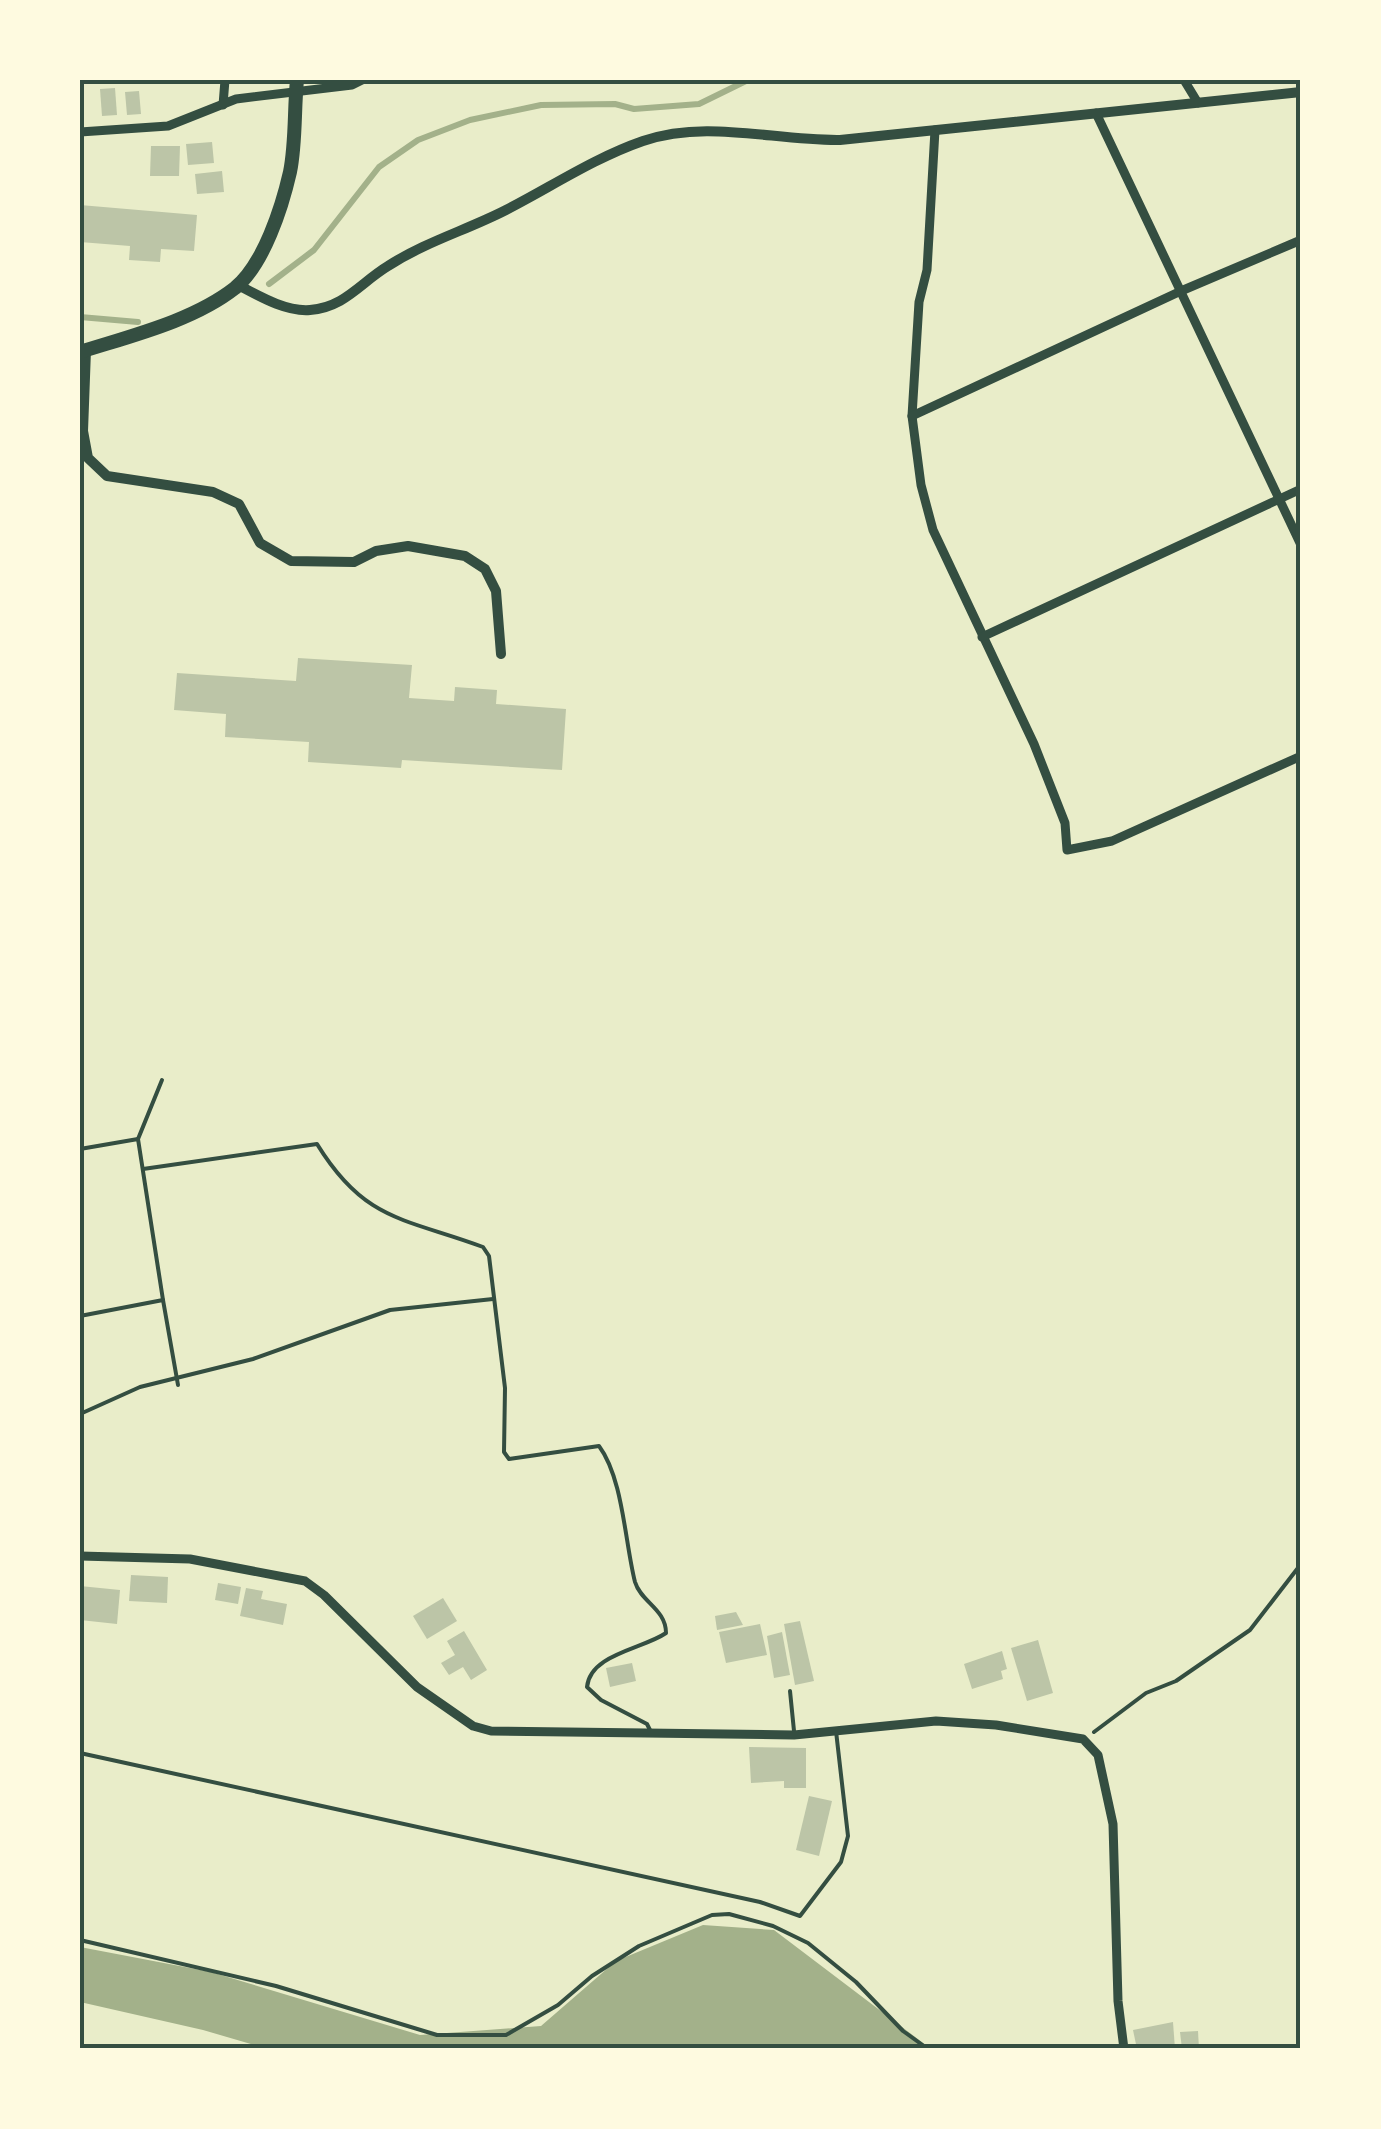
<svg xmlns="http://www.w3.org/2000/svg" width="1381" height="2129" viewBox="0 0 1381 2129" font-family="Jost,sans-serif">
<rect width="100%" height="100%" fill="#e9edc9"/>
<polygon fill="#a3b18a" points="703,1925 774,1930 931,2049 268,2049 203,2030 80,2002 80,1947 211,1972 420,2035 541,2026 616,1961"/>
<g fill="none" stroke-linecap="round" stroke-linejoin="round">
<g stroke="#a3b18a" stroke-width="6">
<polyline points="269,284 314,250 379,167 418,140 470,120 541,105 615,104 634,109 699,104 748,80"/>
<polyline points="80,317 138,322"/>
</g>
</g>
<g fill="#bcc5a7">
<polygon points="115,88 117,115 102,116 100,89"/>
<polygon points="139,91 141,114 127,115 125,92"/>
<polygon points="212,142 214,163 188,165 186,144"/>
<polygon points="151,146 180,146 179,176 150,176"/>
<polygon points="222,171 224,192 197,194 195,174"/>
<polygon points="80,205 197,215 194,251 161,249 160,262 129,260 130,246 80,242"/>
<polygon points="298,658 412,665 409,698 454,701 455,687 497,690 496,704 566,709 562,770 402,760 401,768 308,762 309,742 225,737 226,714 174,710 177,673 296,681"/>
<polygon points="131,1575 168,1577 167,1603 129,1601"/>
<polygon points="218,1583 241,1587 238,1604 215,1600"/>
<polygon points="80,1586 120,1590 117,1624 80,1620"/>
<polygon points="246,1588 263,1591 261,1599 287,1604 283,1625 240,1616"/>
<polygon points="443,1598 457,1621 427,1639 413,1616"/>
<polygon points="736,1612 743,1625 717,1630 715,1616"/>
<polygon points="800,1621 814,1681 795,1685 784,1624"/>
<polygon points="760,1624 767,1655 726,1663 719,1632"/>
<polygon points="464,1631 487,1670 471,1680 463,1667 449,1675 441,1663 455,1655 447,1641"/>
<polygon points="782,1632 790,1675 774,1678 767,1636"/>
<polygon points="1038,1640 1053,1693 1027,1701 1011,1648"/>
<polygon points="1002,1651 1007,1669 1001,1671 1003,1679 972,1689 964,1664"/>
<polygon points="632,1663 636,1681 610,1687 606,1668"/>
<polygon points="749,1747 806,1748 806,1788 784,1788 784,1781 751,1783"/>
<polygon points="809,1796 832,1801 819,1856 796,1850"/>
<polygon points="1173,2022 1175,2049 1137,2049 1133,2030"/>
<polygon points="1198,2031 1199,2049 1182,2049 1180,2032"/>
</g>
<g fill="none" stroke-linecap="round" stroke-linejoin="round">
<polyline stroke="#344e41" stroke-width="4" points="1094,1732 1146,1693 1176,1681 1250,1630 1301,1564"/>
<g stroke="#344e41" stroke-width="4">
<polyline points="138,1139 162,1080"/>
<polyline points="80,1149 138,1139 163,1300"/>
<path d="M143 1169 317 1144C365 1222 405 1218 483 1247L489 1256 505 1388 504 1452 509 1459 599 1446C623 1478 625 1543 635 1582 641 1602 666 1609 666 1633 643 1649 590 1654 587 1687L601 1700 647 1724 650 1730"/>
<polyline points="80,1316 163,1300 178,1385"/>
<polyline points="80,1414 140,1387 253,1359 390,1310 493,1299"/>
<polyline points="790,1691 794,1731"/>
<polyline points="80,1753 760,1902 800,1916 841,1862 848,1836 836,1731"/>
<polyline points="80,1940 276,1986 437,2035 506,2035 558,2005 592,1976 639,1946 712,1915 729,1914 773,1926 808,1943 856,1982 903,2031 928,2049"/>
</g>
<g stroke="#344e41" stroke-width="9">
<polyline points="1184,80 1198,103"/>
<polyline points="223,105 225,80"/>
<polyline points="1096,113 1301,545"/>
<polyline points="935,130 927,270 919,302 912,416 921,485 933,530 1034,744 1065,823 1067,850 1112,841 1301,756"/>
<polyline points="80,132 168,126 236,99 352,85 362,80"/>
<polyline points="912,416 1181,291 1301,240"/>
<polyline points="982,637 1301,489"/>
<polyline points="80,1556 190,1559 305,1581 324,1595 417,1687 473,1726 491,1731 794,1735 936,1721 996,1725 1083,1739 1098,1755 1113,1824 1118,2001 1124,2049"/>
</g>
<g stroke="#344e41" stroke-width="10">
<path d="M238 285C259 296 286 312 310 310 345 307 360 283 388 266 425 242 467 230 506 210 551 187 594 158 643 141 707 119 774 141 840 140L1301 92"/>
<polyline points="86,350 83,431 88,458 107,476 213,492 239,504 260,543 291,561 354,562 376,551 408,546 465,556 485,569 496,591 501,654"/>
</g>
<path stroke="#344e41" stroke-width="14" d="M80 352C130 336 193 321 235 288 264 264 282 207 290 172 296 142 294 110 297 80"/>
</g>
<rect width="1381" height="2129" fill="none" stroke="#fefae0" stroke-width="165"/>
<rect x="82" y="82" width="1216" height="1964" fill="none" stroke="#344e41" stroke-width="4"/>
</svg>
